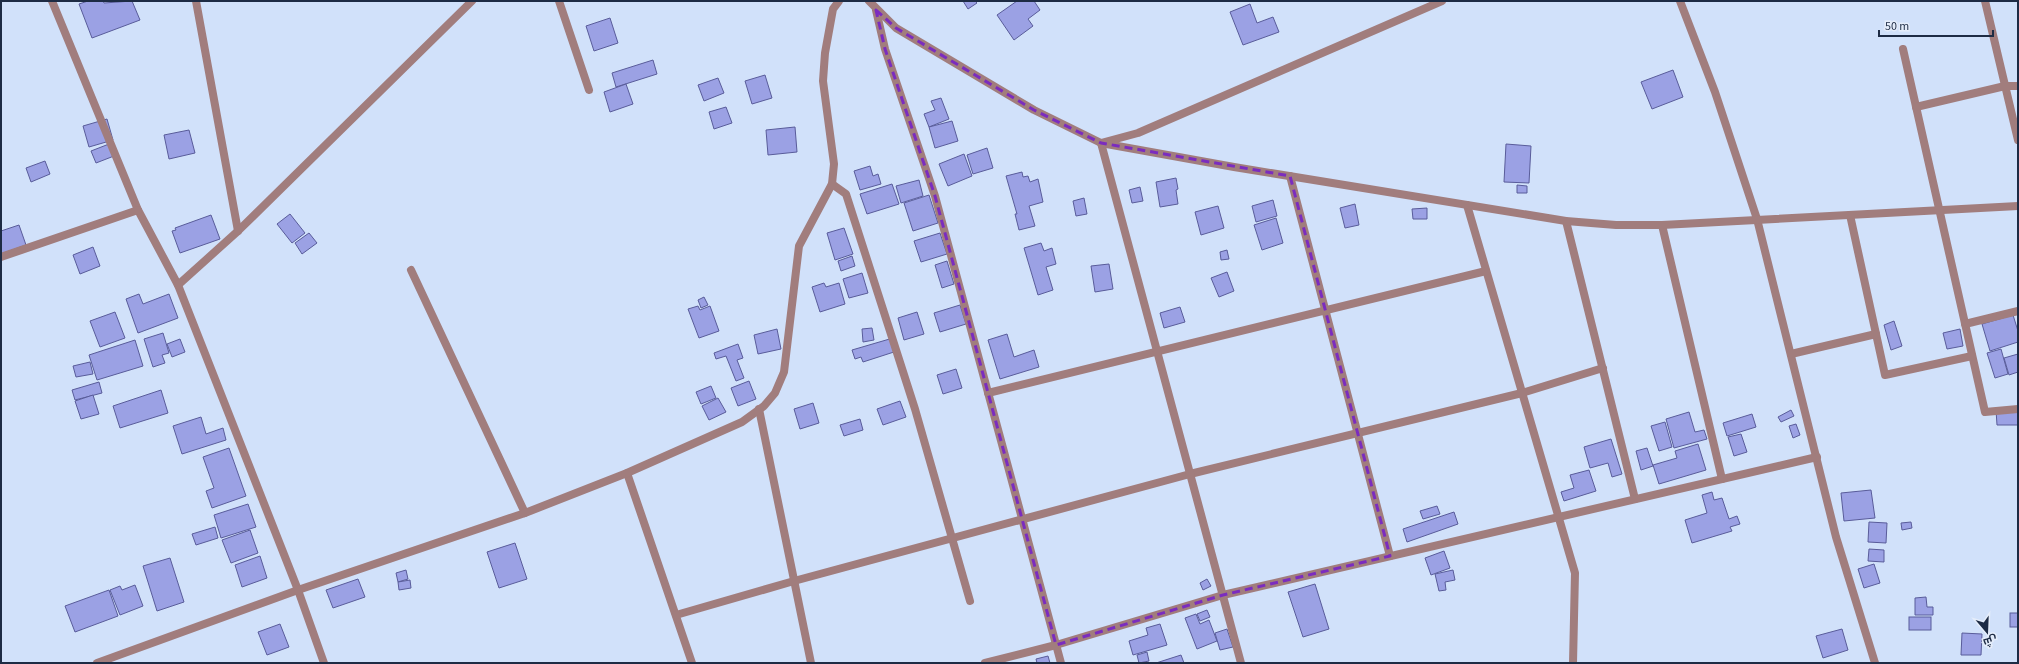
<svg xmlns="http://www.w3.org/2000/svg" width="2019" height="664" viewBox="0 0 2019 664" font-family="'Source Sans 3',Cairo,sans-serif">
<rect width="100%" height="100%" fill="#d1e1fa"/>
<g fill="#9ba1e4" stroke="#595c9a">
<polygon points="88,1 103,1 104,3 132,1 140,20 92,38 79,4"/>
<polygon points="963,1 975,1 977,3 968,9"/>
<polygon points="1017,1 1034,1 1040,10 1028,19 1033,26 1014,40 997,15"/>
<polygon points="1250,4 1257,23 1273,17 1279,32 1243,45 1230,12"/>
<polygon points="610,18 618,43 594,51 586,26"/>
<polygon points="653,60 657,74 616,87 612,73"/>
<polygon points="1673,70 1683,97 1652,109 1641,82"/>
<polygon points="765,75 772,98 752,104 745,81"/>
<polygon points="718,78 724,93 704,101 698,85"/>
<polygon points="626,84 633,104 610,112 604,92"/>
<polygon points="941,98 949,119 929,127 924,114 935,110 931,101"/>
<polygon points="726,107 732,123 714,129 709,112"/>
<polygon points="107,119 113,140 89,147 83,126"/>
<polygon points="952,121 958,141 935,148 929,127"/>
<polygon points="795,127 797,152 768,155 766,130"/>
<polygon points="189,130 195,153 169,159 164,135"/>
<polygon points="109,144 114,156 96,163 91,151"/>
<polygon points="1506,144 1531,146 1529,183 1504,182"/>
<polygon points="987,148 993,168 973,174 967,155"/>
<polygon points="964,154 972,176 948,186 939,164"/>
<polygon points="45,161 50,174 31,182 26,168"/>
<polygon points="870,166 873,176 878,174 881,184 860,190 854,171"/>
<polygon points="1022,172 1023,177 1028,176 1030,182 1038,179 1043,202 1029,206 1035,226 1019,230 1015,214 1017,214 1006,176"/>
<polygon points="1176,178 1178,189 1176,190 1178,204 1160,207 1156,182"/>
<polygon points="919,180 923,196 901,203 896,186"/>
<polygon points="892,184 899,204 867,214 860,194"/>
<polygon points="1517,185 1527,186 1527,193 1517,193"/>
<polygon points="1140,187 1143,201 1132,203 1129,190"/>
<polygon points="929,195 938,223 913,231 904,203"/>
<polygon points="1084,198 1087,214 1076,216 1073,201"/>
<polygon points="1273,200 1277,216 1256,222 1252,206"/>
<polygon points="1355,204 1359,225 1345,228 1340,208"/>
<polygon points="1218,206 1224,228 1201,235 1195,212"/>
<polygon points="1427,208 1427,219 1413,219 1412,209"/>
<polygon points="290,214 305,233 292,243 277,224"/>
<polygon points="211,215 220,239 180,253 172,231 176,230 175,228"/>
<polygon points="1276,218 1283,243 1262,250 1254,225"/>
<polygon points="19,225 26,245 1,254 1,231"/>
<polygon points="844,228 853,254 835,260 827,233"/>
<polygon points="309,233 317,243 302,254 295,243"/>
<polygon points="940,233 947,254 921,262 914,241"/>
<polygon points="1041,243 1044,251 1052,248 1056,264 1046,267 1053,290 1038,295 1024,248"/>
<polygon points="93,247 100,266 80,274 73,255"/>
<polygon points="1227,250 1229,259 1221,260 1220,252"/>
<polygon points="852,256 855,266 841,271 838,261"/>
<polygon points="947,261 954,284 942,288 935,265"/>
<polygon points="1109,264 1113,289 1095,292 1091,266"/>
<polygon points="1227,272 1234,291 1219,297 1211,278"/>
<polygon points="862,273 868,293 849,298 843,279"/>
<polygon points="824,283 826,287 839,283 845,304 820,312 812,287"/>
<polygon points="139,294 143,304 169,294 178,318 138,333 126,299"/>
<polygon points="704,297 708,305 701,308 698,300"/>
<polygon points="960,305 966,324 940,332 934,313"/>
<polygon points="698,306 700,310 710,306 719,331 699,338 688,309"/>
<polygon points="1180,307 1185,322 1164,328 1160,313"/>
<polygon points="115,312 125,338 100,347 90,321"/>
<polygon points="917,312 924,334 904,340 898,318"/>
<polygon points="2013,315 2018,331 2018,342 1990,351 1982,324"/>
<polygon points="1894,321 1902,346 1891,350 1884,325"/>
<polygon points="872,328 874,340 863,342 862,329"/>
<polygon points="777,329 781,349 758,354 754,335"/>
<polygon points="1960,329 1963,346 1947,349 1943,333"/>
<polygon points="163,333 169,353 162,355 165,363 153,367 144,339"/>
<polygon points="1007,334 1014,357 1034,350 1039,367 1000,379 988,340"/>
<polygon points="893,338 897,351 863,362 861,357 855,359 852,350"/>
<polygon points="180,339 185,352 172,357 167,344"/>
<polygon points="135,340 143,366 97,380 89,355"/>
<polygon points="738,344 743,358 737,360 744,378 736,381 726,356 716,359 714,353"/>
<polygon points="2001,349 2008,374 1995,378 1987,353"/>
<polygon points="2018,354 2018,372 2009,375 2004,358"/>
<polygon points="90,362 93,374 76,377 73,366"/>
<polygon points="956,369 962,388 943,394 937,375"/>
<polygon points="749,381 756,399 738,406 731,388"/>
<polygon points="99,382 102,393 75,400 72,390"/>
<polygon points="711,386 716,398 701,404 696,392"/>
<polygon points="161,390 168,413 120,428 113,406"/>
<polygon points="93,395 99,414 81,419 75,401"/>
<polygon points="718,398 726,412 709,420 702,406"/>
<polygon points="900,401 906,417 883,425 877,409"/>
<polygon points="813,403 819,423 800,429 794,409"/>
<polygon points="2018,409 2018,425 1997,425 1996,410"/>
<polygon points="1791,410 1794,416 1781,422 1778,417"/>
<polygon points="1689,412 1695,432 1704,430 1707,439 1674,448 1666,419"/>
<polygon points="1752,414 1756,427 1727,436 1723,423"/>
<polygon points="201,417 206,434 223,428 226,440 182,454 173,426"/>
<polygon points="860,419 863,430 844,436 840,425"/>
<polygon points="1665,422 1672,447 1659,451 1651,426"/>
<polygon points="1796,424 1800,435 1793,438 1789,426"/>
<polygon points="1741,434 1747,452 1734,456 1728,437"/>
<polygon points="1611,439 1622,474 1612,477 1608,463 1590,468 1584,447"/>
<polygon points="1698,444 1706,470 1659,484 1653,465 1677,458 1675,451"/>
<polygon points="229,448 246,496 212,508 206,491 214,488 203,457"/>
<polygon points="1647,448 1653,466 1641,470 1636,451"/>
<polygon points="1589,470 1596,491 1564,501 1561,492 1574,488 1570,475"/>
<polygon points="1871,490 1875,518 1844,521 1841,493"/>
<polygon points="1712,492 1714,500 1722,498 1729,519 1737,516 1740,524 1730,527 1732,531 1692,543 1685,520 1707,513 1702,495"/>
<polygon points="248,504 256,527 221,538 214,515"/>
<polygon points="1437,506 1440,514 1423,519 1420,511"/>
<polygon points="1454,512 1458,524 1407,542 1403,529"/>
<polygon points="1869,522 1887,523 1886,543 1868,542"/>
<polygon points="1911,522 1912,528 1902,530 1901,523"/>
<polygon points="215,527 218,538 196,545 192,534"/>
<polygon points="250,530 258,553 231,563 222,540"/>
<polygon points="515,543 527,579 499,588 487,552"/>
<polygon points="1869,549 1884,550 1884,562 1868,561"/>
<polygon points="1444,551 1450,568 1431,575 1425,558"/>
<polygon points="260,556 267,578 242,587 235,565"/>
<polygon points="170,558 184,602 157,611 143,566"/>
<polygon points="1874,564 1880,583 1864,588 1858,569"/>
<polygon points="406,570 408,579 398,582 396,573"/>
<polygon points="1453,570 1455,580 1445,582 1446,590 1439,591 1435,574"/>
<polygon points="358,579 365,597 333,608 326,590"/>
<polygon points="1207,579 1211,586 1203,590 1200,583"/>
<polygon points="410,580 411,588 399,590 398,582"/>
<polygon points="1315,584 1329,629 1303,637 1288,592"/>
<polygon points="135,585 143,606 120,615 110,590 120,586 122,590"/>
<polygon points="109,590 118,616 75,632 65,606"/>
<polygon points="1926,597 1927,607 1933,607 1933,615 1915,615 1915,598"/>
<polygon points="1207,610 1210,617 1200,621 1197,614"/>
<rect x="2010" y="613" width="8" height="14"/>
<polygon points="1196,614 1200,624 1209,620 1217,641 1197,649 1185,618"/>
<rect x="1909" y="617" width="22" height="13"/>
<polygon points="280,624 289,647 267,655 258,632"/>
<polygon points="1160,624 1167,645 1133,655 1129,641 1148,635 1146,628"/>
<polygon points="1227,629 1233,647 1220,650 1215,633"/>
<polygon points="1842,629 1848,650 1823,658 1816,636"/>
<polygon points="1962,633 1982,634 1981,655 1961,655"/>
<polygon points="1147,652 1149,661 1139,663 1137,655"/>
<polygon points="1181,655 1184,663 1156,663"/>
<polygon points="1048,656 1050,663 1037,663 1036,659"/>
</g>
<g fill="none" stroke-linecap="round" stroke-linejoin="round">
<g stroke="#a17d7d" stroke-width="8">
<polyline points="52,1 138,210 178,285 298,590 324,663"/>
<polyline points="196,1 238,231"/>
<polyline points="559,1 589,90"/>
<polyline points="1680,1 1715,92 1757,219 1836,537 1875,663"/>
<polyline points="1985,1 2018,140"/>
<polyline points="876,10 885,49 935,196 1061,663"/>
<polyline points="1903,49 1985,412 2018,409"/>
<polyline points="1916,107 2005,86 2018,86"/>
<polyline points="1290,176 1390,556"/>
<polyline points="832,184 846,194 915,409 970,601"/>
<polyline points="1467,205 1575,573 1573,663"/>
<polyline points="1850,215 1885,375 1972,356"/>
<polyline points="1566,221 1635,499"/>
<polyline points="1662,225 1722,479"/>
<polyline points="1,257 138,210"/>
<polyline points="411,270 525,513"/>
<polyline points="178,285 238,231 472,1"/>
<polyline points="1965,324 2018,311"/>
<polyline points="1791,354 1876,334"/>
<polyline points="988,393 1486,271"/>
<polyline points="759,409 811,663"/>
<polyline points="627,473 692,663"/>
<polyline points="676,615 794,581 1190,474 1522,393 1603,368"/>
<polyline points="985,663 1056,645 1223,595 1817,457"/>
<polyline points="1241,663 1101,143 1138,133 1442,1"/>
</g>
<g stroke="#a17d7d" stroke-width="8">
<polyline points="869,1 896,28 1034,110 1101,143 1234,167 1566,221 1616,225 1662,225 2018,206"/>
<polyline points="97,663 298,590 525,513 627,473 742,422 764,406 775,393 784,372 799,246 832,184 834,164 823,81 825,53 833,9 839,1"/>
</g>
</g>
<path fill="none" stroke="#7b2cbf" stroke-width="3" stroke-dasharray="8 5" stroke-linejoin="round" d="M876 10 896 28 1034 110 1101 143 1290 176 1390 556 1223 595 1056 645 935 196 885 49Z"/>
<rect width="2019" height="664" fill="none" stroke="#1d2b44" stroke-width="4"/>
<g transform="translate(1987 632) rotate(161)" stroke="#e5edfa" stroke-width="3" paint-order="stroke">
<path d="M0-3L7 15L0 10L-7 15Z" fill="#1d2b44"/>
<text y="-6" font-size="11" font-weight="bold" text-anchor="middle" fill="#1d2b44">ش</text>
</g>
<path d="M1879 30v6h114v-6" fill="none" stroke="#1d2b44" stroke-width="2"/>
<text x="1885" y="30" font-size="12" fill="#1d2b44" stroke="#e5edfa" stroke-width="3" paint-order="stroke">50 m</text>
</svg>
